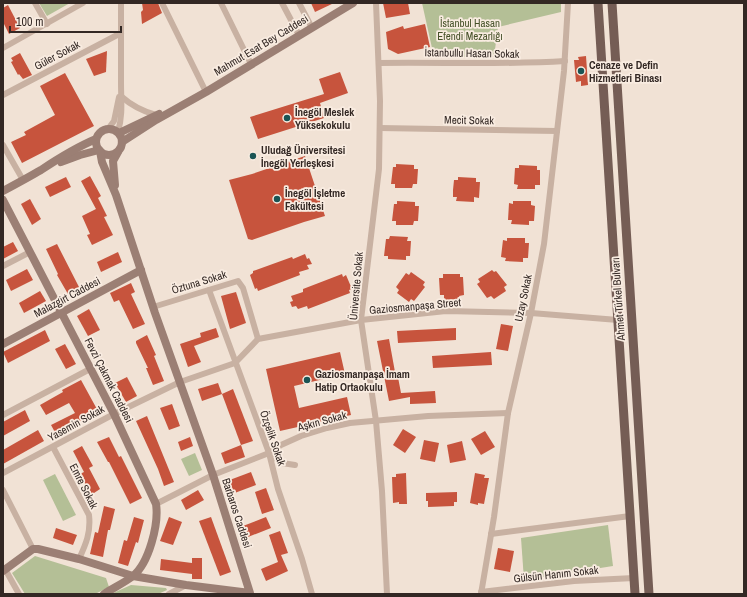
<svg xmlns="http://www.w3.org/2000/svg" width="747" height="597" viewBox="0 0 747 597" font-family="'Archivo Narrow',sans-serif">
<rect width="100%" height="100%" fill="#f1e2d5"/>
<g fill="#b4bf96">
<polygon points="39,3 70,3 47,16"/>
<polygon points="422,3 561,3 561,12 498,27 494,57 434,57"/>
<polygon points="195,453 202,470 189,476 181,459"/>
<polygon points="55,474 76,515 63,521 43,480"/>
<polygon points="608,525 613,566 524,580 521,538"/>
<polygon points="35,556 106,578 109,587 95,594 25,594 12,573"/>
<polygon points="131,585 166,588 167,590 158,594 111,594"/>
</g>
<g fill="#c7543d">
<polygon points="142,3 158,3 162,13 142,24 141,12 143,10"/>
<polygon points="311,3 334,3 315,12"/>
<polygon points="383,3 408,3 410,14 386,18"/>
<polygon points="8,5 20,28 9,34 3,22 3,8"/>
<polygon points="425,24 430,47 398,54 388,49 386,32 403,26 404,29"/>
<polygon points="107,51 106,72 94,76 86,59"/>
<polygon points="20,53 32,75 23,79 19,74 18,75 11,62 13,61 11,58"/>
<polygon points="586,56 588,85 581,86 581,81 576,82 574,60 579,60 578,57"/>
<polygon points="340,72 348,93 320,103 324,118 258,139 250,117 324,94 319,79"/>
<polygon points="65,73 94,126 22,163 11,142 26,135 24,132 55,115 40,86"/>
<polygon points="305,156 325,216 304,222 252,240 248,239 229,180 252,174"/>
<polygon points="396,164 414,165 414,169 418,169 417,184 413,184 412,188 395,188 395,184 391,184 393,167 396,167"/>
<polygon points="519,165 537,166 537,170 540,170 540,185 535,185 535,189 517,189 518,185 514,184 515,168 519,168"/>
<polygon points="90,176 101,196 98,198 107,216 104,217 113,235 92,245 87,235 90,234 82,216 96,209 81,181"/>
<polygon points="66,177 71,187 50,197 45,187"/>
<polygon points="458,177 476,178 476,182 480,182 479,198 474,197 474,202 456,201 457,197 453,197 453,190 454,180 458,180"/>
<polygon points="30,199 41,219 32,225 21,204"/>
<polygon points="397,201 415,202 415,206 419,206 418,221 414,221 413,225 396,225 396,221 392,221 394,204 397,204"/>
<polygon points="513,201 531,201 531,205 535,206 534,221 529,221 529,225 511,224 512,220 508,220 509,203 513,204"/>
<polygon points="390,236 408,237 407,241 411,241 410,256 406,256 406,260 388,259 388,256 384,256 386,239 389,239"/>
<polygon points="507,238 525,238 525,243 529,243 528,258 523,258 523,262 505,261 506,258 501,257 503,240 507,241"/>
<polygon points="13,242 18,251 3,259 3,247"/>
<polygon points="57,244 79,287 68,294 57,275 58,274 46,249"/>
<polygon points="118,252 122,262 101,272 97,262"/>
<polygon points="305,254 307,259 309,258 312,264 307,265 309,269 299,272 300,275 258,291 257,288 255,289 250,275 253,273 253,271 292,257 293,259"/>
<polygon points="27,269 33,280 11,291 6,280"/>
<polygon points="492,270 494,272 496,271 507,285 504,287 506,291 494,299 491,296 487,298 477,284 480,282 478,279"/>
<polygon points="411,272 425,282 423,285 425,287 414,301 411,299 409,302 397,293 399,290 396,287 406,273 409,275"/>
<polygon points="342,274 343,277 346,275 352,289 349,290 350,293 308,309 307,306 298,309 296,306 292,307 290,302 293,301 291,296 303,292 303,289"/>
<polygon points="443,274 460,274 460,277 463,277 464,295 459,296 460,299 444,300 444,295 440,295 439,278 443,278"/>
<polygon points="131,283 135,292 131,294 145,324 133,329 119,300 114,302 110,293"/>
<polygon points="40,291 46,301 24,313 19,303"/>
<polygon points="236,292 246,323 230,329 221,296"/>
<polygon points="89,309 100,330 88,336 77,316"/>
<polygon points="501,324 513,326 508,351 496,349"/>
<polygon points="216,328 219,337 194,346 201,362 188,367 180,344 201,337 200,333"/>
<polygon points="456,328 456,340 398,343 397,331"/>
<polygon points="45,330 50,341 8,363 3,352"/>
<polygon points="147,335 156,355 154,356 164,381 153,385 146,368 148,368 136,343 136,341"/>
<polygon points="389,339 395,372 397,372 401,393 435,391 436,403 410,404 410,397 389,401 377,341"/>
<polygon points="65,344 76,364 66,369 55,349"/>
<polygon points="340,352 345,374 294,386 299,408 347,397 351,415 280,431 266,369"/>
<polygon points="491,352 492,365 433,368 432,356"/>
<polygon points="127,377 137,396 126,402 115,383"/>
<polygon points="81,380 98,411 74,424 76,426 57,436 51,425 75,413 69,403 46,415 40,405 63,392 62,390"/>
<polygon points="218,383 222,394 202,401 198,389"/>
<polygon points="233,389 253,441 241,445 222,394"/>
<polygon points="172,404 180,426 169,430 160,408"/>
<polygon points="25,410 30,421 3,436 3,422"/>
<polygon points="147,416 174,482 164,486 158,469 136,421"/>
<polygon points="403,429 416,437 405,453 393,445"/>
<polygon points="38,430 44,441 3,464 3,450"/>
<polygon points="485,431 495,447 481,455 471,439"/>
<polygon points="109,437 119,457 121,456 142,498 130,504 109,462 108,462 97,442"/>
<polygon points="190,437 193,446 181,451 178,442"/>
<polygon points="424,440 439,443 435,462 420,459"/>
<polygon points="462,441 466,460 450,463 447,445"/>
<polygon points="241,445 245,457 225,464 221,453"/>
<polygon points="82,446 93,466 89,468 100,489 91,495 80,474 84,472 73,451"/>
<polygon points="251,472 256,485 232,494 227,481"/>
<polygon points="406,473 407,504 399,504 399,502 393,503 392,477 396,477 396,474"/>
<polygon points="475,473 485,475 484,478 489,478 484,504 478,503 478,505 470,503"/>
<polygon points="266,488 274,510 262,514 255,492"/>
<polygon points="198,490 204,500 186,510 181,500"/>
<polygon points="457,492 457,502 454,502 454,506 428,507 428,501 426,501 426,493"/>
<polygon points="104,506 115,509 110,530 108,530 103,557 90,554 95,532 98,533"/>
<polygon points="134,517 144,520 138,543 136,542 128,566 118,563 124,540 127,541"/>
<polygon points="169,517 182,522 173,545 160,541"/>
<polygon points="211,517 231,572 220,576 199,521"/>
<polygon points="266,517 271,528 248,537 243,526"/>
<polygon points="56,528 77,535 73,545 53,538"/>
<polygon points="280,531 288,553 281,555 288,571 266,581 261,569 278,562 269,535"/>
<polygon points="498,548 514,551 510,572 494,569"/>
<polygon points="192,558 202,558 202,579 192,579 192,574 160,570 161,559 192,563"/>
</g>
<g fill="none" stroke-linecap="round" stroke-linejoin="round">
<g stroke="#c8b1a2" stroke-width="6">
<polyline points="35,3 47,24"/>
<polyline points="162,3 206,92"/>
<polyline points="221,3 251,64"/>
<polyline points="282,3 299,35"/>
<polyline points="299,3 312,28"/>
<polyline points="376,3 380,101 379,169 361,320 376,421 382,491 387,594"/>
<polyline points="3,48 83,3"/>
<path d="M379 63C441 62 503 65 565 61"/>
<polyline points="3,95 121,33"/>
<path d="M122 97C132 106 142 111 156 115"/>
<polyline points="380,128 557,131"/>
<polyline points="108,129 114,121 119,97"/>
<path d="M118 132C123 115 121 100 121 83 121 56 121 30 121 3"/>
<polyline points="3,145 23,180"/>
<polyline points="3,266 30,252"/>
<polyline points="209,290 269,453 278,489 302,559 312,594"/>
<polyline points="153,307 238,281 243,288 258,339"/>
<polyline points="3,415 90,369"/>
<path d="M53 447 89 515C91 532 86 544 79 559"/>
<polyline points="269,453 282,463 295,465"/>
<polyline points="3,473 114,414 180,382 235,363 258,339 361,320 446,311 531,313 618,320"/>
<polyline points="3,490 33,549"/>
<polyline points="156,504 213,475 269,453 281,445 301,436 327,428 350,423 428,416 508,413"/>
<polyline points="491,534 630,516"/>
<polyline points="5,569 19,594"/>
<polyline points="481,592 574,581 634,578"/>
<polyline points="169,594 186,585"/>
<polyline points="481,594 494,517 508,413 531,313 544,244 564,71 568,3"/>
</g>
<g stroke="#9b7f74" stroke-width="8">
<circle cx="109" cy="142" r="13"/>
<polyline points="119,133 159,114"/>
<polyline points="122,142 156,120 206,92 353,3"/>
<polyline points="61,162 80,155 99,150"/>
<polyline points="115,185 113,161 118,152"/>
<path d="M3 191C16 184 29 177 41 170 59 158 77 147 96 139"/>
<path d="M3 200 114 414 156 504C159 524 149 563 133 576 124 583 113 588 104 594"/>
<polyline points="3,344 141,270"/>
<polyline points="3,571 33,549 38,549 79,559 133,576 186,585 250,593 213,475 155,313 116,195 102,162 100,151"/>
</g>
<g stroke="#755d55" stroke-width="9">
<polyline points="598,3 635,594"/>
<polyline points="612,3 649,594"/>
</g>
</g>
<g fill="#1a5454" stroke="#f9ece1" stroke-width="1.5">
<circle cx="581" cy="71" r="4"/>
<circle cx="287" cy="118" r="4"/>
<circle cx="253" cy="156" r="4"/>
<circle cx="277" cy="199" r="4"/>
<circle cx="307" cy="380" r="4"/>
</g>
<g text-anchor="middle" stroke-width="3.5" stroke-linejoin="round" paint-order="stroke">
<g font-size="11" fill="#455128" stroke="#f9ece1">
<text x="470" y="27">İstanbul Hasan<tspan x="470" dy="13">Efendi Mezarlığı</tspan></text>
</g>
<g font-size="11" fill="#332824" stroke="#f9ece1">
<text transform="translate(261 45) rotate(-31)" y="4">Mahmut Esat Bey Caddesi</text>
<text transform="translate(472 53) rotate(1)" y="4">İstanbullu Hasan Sokak</text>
<text transform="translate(57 55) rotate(-28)" y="4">Güler Sokak</text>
<text transform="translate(469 120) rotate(1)" y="4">Mecit Sokak</text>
<text transform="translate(199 282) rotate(-17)" y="4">Öztuna Sokak</text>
<text transform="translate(356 286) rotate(-85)" y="4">Üniversite Sokak</text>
<text transform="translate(67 297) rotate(-28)" y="4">Malazgirt Caddesi</text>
<text transform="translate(523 298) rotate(-78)" y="4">Uzay Sokak</text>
<text transform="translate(618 299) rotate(-94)" y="4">Ahmet Türkel Bulvarı</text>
<text transform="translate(415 306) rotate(-5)" y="4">Gaziosmanpaşa Street</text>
<text transform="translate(109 380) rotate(63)" y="4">Fevzi Çakmak Caddesi</text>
<text transform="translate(322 421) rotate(-15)" y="4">Aşkın Sokak</text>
<text transform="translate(76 423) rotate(-29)" y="4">Yasemin Sokak</text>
<text transform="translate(273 438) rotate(71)" y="4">Özçelik Sokak</text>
<text transform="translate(84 486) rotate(63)" y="4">Emre Sokak</text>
<text transform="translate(237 513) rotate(72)" y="4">Barbaros Caddesi</text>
<text transform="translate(556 574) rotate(-6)" y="4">Gülsün Hanım Sokak</text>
</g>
<g font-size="11" font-weight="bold" fill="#332824" stroke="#f9ece1" text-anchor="start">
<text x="589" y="69">Cenaze ve Defin<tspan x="589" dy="13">Hizmetleri Binası</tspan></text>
<text x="295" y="116">İnegöl Meslek<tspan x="295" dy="13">Yüksekokulu</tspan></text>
<text x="261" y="154">Uludağ Üniversitesi<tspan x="261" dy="13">İnegöl Yerleşkesi</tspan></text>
<text x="285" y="197">İnegöl İşletme<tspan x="285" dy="13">Fakültesi</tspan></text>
<text x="315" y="378">Gaziosmanpaşa İmam<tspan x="315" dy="13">Hatip Ortaokulu</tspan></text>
</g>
</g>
<rect width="747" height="597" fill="none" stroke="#332824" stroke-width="8"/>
<path d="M10 26v6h111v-6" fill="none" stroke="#332824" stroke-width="2"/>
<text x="16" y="26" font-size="12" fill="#332824" stroke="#f9ece1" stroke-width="3" paint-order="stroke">100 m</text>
</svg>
